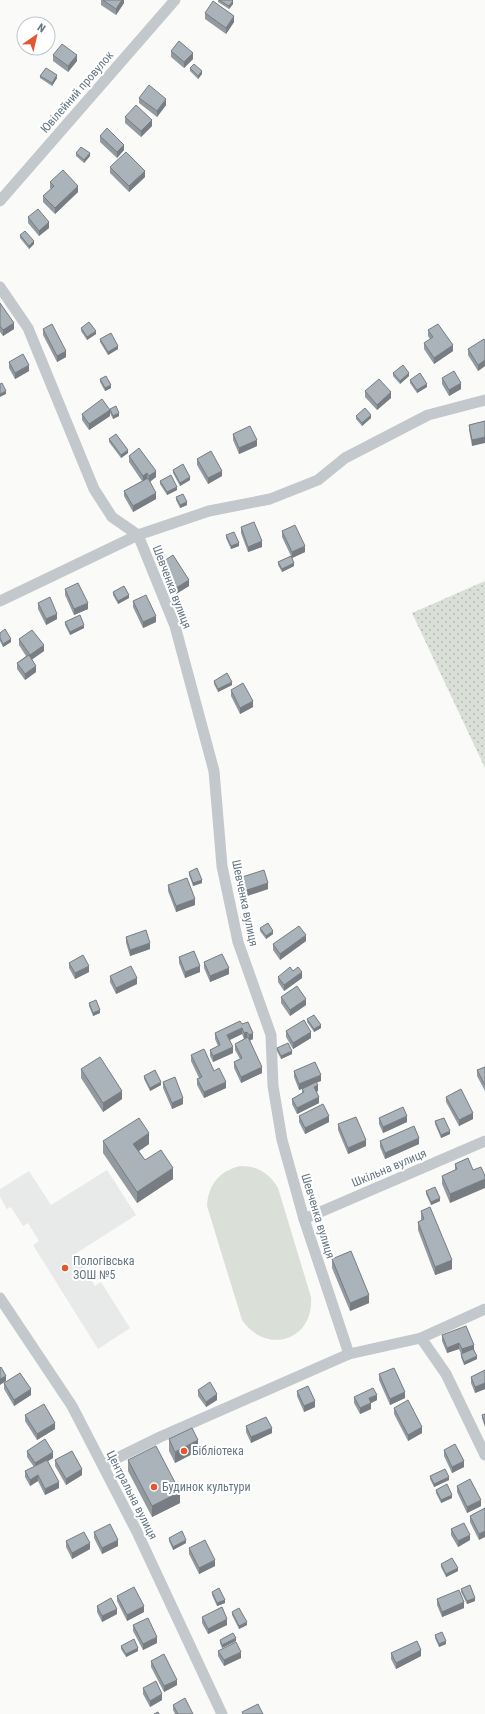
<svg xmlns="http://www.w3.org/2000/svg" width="485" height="1714" viewBox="0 0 485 1714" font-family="'Roboto Condensed',sans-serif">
<defs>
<pattern id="grass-dots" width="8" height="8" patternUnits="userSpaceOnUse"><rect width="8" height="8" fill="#dadfd7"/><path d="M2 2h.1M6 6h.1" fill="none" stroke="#b4b9b4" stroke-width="1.8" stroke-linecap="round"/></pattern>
</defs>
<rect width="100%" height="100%" fill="#fafaf8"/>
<polygon fill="#e8e9e9" points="107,1170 136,1215 75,1254 95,1286 101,1282 130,1328 98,1349 33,1245 39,1241 28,1223 23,1226 11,1207 7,1209 0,1197 0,1189 29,1171 51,1205"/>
<polygon fill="url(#grass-dots)" points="485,581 485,768 412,613"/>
<path fill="#dadfd7" d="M240 1166C258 1166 269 1173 278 1188L311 1297C314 1341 266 1355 242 1320L207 1206C208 1184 220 1171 240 1166Z"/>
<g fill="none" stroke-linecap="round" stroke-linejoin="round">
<g stroke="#c3c8cc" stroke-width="11">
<polyline points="0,201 175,0"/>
<polyline points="0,287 28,328 94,489 112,517 138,535 175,626 214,771 222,866 238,942 271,1035 273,1086 282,1140 304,1219 349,1354 421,1338 446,1374 485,1455"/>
<polyline points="0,601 138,535 209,511 270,499 318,480 345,458 428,415 485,400"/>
<polyline points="304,1219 485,1141"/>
<polyline points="0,1298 72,1406 137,1532 222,1714"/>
<polyline points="421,1338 485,1309"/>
<polyline points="103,1465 160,1437 349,1354"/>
</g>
</g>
<g fill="#929a9f">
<polygon points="101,0 124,0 124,3 116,15 101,5"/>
<polygon points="218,0 232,0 233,4 229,9 218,2"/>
<polygon points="205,13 234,22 226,34 205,19"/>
<polygon points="171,51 193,59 184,68 171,57"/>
<polygon points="53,55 77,61 68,72 53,61"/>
<polygon points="190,68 202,74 198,79 190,71"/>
<polygon points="40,76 57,78 52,86 40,78"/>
<polygon points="139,98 166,105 157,117 139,103"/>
<polygon points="125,117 152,126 141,137 125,123"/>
<polygon points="100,136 124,150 117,158 100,142"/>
<polygon points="76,153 90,156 84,163 76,156"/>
<polygon points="110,167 145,177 129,192 110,173"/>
<polygon points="50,182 78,192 55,214 43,202 43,196 51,189 50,188"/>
<polygon points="28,217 49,228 39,236 28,223"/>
<polygon points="20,235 34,244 29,249 20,238"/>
<polygon points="0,303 14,329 3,336 0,332"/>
<polygon points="81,328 96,334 87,340 81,331"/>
<polygon points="43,329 66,357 57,362 43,335"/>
<polygon points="428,330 453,351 434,364 424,349 424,343 430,339 428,336"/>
<polygon points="100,339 118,349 108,355 100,342"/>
<polygon points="485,341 485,366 478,371 468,355 468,349"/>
<polygon points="9,362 29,371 15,379 9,368"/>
<polygon points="393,373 409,376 400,384 393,376"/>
<polygon points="442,378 461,389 449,396 442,384"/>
<polygon points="100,379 111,388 105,391 100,382"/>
<polygon points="410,380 427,387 417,393 410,383"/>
<polygon points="365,391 391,398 377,410 365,397"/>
<polygon points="110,409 119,416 113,419 110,413 110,416 89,430 82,420 82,414"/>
<polygon points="356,416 371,418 362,426 356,419"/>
<polygon points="485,421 472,446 469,430 469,425"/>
<polygon points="233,434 257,446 239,454 233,440"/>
<polygon points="109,439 128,453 121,458 109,442"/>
<polygon points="129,456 156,477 150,482 156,499 133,512 124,496 124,491 142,481 129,462"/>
<polygon points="197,459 222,476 208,484 197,465"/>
<polygon points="173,470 190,480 180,486 173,473"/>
<polygon points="160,481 177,490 167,495 160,484"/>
<polygon points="176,497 187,505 180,508 176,500"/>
<polygon points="241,527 262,547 248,552 241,533"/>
<polygon points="282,531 305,552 292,558 294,566 282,572 278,565 278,562 291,556 282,537"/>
<polygon points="226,535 239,546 231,549 226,538"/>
<polygon points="161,563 189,586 176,594 161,568"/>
<polygon points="65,589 88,609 74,615 65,595"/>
<polygon points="113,592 129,598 118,604 113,595"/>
<polygon points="133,601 156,622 143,628 133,607"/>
<polygon points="38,603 57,619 46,625 38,609"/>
<polygon points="65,622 84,628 70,635 65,625"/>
<polygon points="0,633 11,642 3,647 0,641"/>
<polygon points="19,639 44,651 32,659 36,672 25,680 17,669 17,663 26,656 19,645"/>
<polygon points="214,681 232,685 218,692 214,684"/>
<polygon points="231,690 253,707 240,714 231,696"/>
<polygon points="189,872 202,883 193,886 189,875"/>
<polygon points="239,878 268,889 244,897 239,883"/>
<polygon points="168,885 195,905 176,912 168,891"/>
<polygon points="260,928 273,934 266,939 260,931"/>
<polygon points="126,937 150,949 130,956 126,943"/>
<polygon points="306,941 280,960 273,950 273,944"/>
<polygon points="179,957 200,972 185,978 179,963"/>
<polygon points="204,962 229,974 210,982 204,968"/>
<polygon points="69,963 89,972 75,979 69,968"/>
<polygon points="293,971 302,978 284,991 278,982 278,977"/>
<polygon points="110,976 137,984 116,994 110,982"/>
<polygon points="281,997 306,1005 290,1016 281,1003"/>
<polygon points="89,1003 100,1013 93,1016 89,1006"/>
<polygon points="307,1019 321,1028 314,1032 307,1022"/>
<polygon points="242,1024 253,1039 250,1040 262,1073 241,1083 234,1068 234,1062 240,1059 235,1050 235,1044 244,1039 242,1034 230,1040 233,1053 213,1062 210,1056 210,1050 218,1046 215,1039 215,1033"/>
<polygon points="286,1031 311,1038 293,1049 286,1037"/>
<polygon points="277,1048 292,1054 281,1059 277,1051"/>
<polygon points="191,1055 214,1071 226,1088 204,1098 197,1085 197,1079 199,1078 191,1061"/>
<polygon points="485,1067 485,1091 477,1076 477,1070"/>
<polygon points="81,1069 122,1099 103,1112 81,1078"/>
<polygon points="294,1071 321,1081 316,1082 318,1091 316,1092 319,1103 297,1114 292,1104 292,1099 302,1093 302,1089 312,1084 299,1090 294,1077"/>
<polygon points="144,1076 161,1085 150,1091 144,1079"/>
<polygon points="163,1082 183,1104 172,1109 163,1088"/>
<polygon points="446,1097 473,1119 459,1126 446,1102"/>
<polygon points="299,1116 329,1122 305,1134 299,1122"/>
<polygon points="379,1118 407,1122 383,1133 379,1124"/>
<polygon points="435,1121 450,1134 441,1138 435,1124"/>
<polygon points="338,1124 366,1146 348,1154 338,1130"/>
<polygon points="103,1141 149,1144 139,1151 145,1160 173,1179 137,1203 103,1153"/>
<polygon points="380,1141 419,1144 385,1159 380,1147"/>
<polygon points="468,1158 450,1203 442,1184 442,1176 455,1170 455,1164"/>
<polygon points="426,1191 440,1201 431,1205 426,1194"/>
<polygon points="421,1211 452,1269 435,1275 418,1230 418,1222 421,1221"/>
<polygon points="332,1259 369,1303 350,1311 332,1268"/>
<polygon points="442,1335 474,1349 477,1359 464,1365 461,1357 461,1354 459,1349 447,1353 442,1341"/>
<polygon points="485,1370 485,1389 475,1393 471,1383 471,1377"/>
<polygon points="379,1374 405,1398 390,1405 379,1380"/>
<polygon points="4,1383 31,1395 14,1406 4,1389"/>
<polygon points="198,1390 217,1400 206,1407 198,1396"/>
<polygon points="297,1391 315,1407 304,1412 297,1396"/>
<polygon points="354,1397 377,1400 371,1403 371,1409 360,1414 354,1403"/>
<polygon points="394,1408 422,1433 408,1441 394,1414"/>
<polygon points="485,1414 485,1427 482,1418 482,1415"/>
<polygon points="25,1415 55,1429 37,1440 25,1421"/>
<polygon points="246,1426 272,1433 251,1443 246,1432"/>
<polygon points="169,1439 198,1451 175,1463 169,1451"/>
<polygon points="444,1450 464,1467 452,1473 444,1456"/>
<polygon points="27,1451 53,1458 48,1461 59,1488 45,1495 38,1481 30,1486 25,1477 25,1471 34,1467 27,1457"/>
<polygon points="55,1460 82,1475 66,1485 55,1466"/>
<polygon points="128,1460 180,1503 152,1517 128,1471"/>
<polygon points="430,1476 449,1480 434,1487 430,1479"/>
<polygon points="457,1486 481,1506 467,1513 457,1492"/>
<polygon points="436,1490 452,1498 441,1503 436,1493"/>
<polygon points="485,1508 479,1540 470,1522 470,1516"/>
<polygon points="451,1529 470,1540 458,1547 451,1535"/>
<polygon points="94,1532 118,1546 102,1554 94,1538"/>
<polygon points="169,1538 186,1543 173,1550 169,1541"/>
<polygon points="66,1541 90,1549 72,1559 66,1547"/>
<polygon points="189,1548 215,1566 199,1574 189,1554"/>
<polygon points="441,1564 458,1571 446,1577 441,1567"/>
<polygon points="461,1589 475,1601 467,1604 461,1592"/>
<polygon points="212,1592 225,1603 217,1606 212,1595"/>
<polygon points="117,1596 144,1612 127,1621 117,1601"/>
<polygon points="437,1599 464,1608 442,1617 437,1605"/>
<polygon points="97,1606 117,1614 102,1622 97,1612"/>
<polygon points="232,1612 247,1625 239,1629 232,1615"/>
<polygon points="202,1617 227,1625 208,1634 202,1623"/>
<polygon points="133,1625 157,1643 143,1650 133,1631"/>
<polygon points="435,1635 446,1644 439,1647 435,1638"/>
<polygon points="220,1640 236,1641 222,1648 220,1643"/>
<polygon points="121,1646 138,1651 126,1657 121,1649"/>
<polygon points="218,1651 241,1658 224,1666 218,1656"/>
<polygon points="391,1653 421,1656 396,1669 391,1659"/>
<polygon points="151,1661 177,1685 164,1692 151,1667"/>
<polygon points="143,1688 162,1700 150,1707 143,1694"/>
<polygon points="173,1705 193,1714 175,1714 173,1710"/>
</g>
<g fill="#777d82">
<polygon points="122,0 124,0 124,3 116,15 116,9"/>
<polygon points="233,1 233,4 229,9 229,6"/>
<polygon points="234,16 234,22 226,34 226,28"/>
<polygon points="193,53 193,59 184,68 184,62"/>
<polygon points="77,55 77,61 68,72 68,66"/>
<polygon points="202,71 202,74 198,79 198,76"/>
<polygon points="57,75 57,78 52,86 52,83"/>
<polygon points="166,99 166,105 157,117 157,111"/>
<polygon points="152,120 152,126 141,137 141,131"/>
<polygon points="124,145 124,150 117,158 117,152"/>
<polygon points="90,153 90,156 84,163 84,160"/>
<polygon points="145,171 145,177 129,192 129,186"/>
<polygon points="78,186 78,192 55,214 55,208"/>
<polygon points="49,222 49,228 39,236 39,231"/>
<polygon points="34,241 34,244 29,249 29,246"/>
<polygon points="14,323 14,329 3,336 3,330"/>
<polygon points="96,331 96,334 87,340 87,337"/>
<polygon points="453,345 453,351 434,364 434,358"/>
<polygon points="118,346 118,349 108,355 108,352"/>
<polygon points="66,351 66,357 57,362 57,356"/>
<polygon points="485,360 485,366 478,371 478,365"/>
<polygon points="29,365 29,371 15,379 15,373"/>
<polygon points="409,373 409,376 400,384 400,381"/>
<polygon points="461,383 461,389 449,396 449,390"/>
<polygon points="427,384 427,387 417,393 417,390"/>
<polygon points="111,385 111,388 105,391 105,388"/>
<polygon points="6,391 6,394 0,397 0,394"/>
<polygon points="391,392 391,398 377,410 377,405"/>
<polygon points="110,410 110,416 89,430 89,424"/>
<polygon points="119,413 119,416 113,419 113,416"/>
<polygon points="371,415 371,418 362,426 362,423"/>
<polygon points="485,437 485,443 472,446 472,440"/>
<polygon points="257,440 257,446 239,454 239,448"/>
<polygon points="128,450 128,453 121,458 121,455"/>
<polygon points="156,471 156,477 149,482 149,476"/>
<polygon points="222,471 222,476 208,484 208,478"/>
<polygon points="147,473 147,479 143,482 143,476"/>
<polygon points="190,477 190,480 180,486 180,483"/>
<polygon points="177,487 177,490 167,495 167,492"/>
<polygon points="156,493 156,499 133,512 133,506"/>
<polygon points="187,502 187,505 180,508 180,505"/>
<polygon points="262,541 262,547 248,552 248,547"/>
<polygon points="239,543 239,546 231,549 231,546"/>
<polygon points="305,546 305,552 292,558 292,552"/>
<polygon points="294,563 294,566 282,572 282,569"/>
<polygon points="189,580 189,586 176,594 176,588"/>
<polygon points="129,595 129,598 118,604 118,601"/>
<polygon points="88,603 88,609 74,615 74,609"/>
<polygon points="57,614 57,619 46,625 46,619"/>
<polygon points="156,616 156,622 143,628 143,622"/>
<polygon points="84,625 84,628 70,635 70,632"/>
<polygon points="11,639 11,642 3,647 3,644"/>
<polygon points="44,645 44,651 30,661 30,655"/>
<polygon points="36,666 36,672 25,680 25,674"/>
<polygon points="232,682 232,685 218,692 218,689"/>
<polygon points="253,701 253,707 240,714 240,708"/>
<polygon points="202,880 202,883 193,886 193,883"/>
<polygon points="268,883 268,889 244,897 244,891"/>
<polygon points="195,899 195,905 176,912 176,906"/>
<polygon points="273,931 273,934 266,939 266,936"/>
<polygon points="306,935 306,941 280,960 280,954"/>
<polygon points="150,943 150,949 130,956 130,950"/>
<polygon points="89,966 89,972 75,979 75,973"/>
<polygon points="200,966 200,972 185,978 185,972"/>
<polygon points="229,968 229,974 210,982 210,976"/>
<polygon points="302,972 302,978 284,991 284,985"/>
<polygon points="137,978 137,984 116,994 116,988"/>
<polygon points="306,999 306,1005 290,1016 290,1010"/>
<polygon points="100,1010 100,1013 93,1016 93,1013"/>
<polygon points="321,1025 321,1028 314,1032 314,1029"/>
<polygon points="242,1028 242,1034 227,1041 227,1035"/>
<polygon points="247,1032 247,1038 244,1039 244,1033"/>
<polygon points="311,1032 311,1038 293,1049 293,1043"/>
<polygon points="253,1033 253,1039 249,1041 249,1035"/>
<polygon points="233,1047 233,1053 213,1062 213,1056"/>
<polygon points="292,1051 292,1054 281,1059 281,1056"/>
<polygon points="262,1067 262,1073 241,1083 241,1077"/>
<polygon points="321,1075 321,1081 299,1090 299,1084"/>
<polygon points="161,1082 161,1085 150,1091 150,1088"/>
<polygon points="226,1082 226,1088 204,1098 204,1092"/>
<polygon points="318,1085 318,1091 314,1093 314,1087"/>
<polygon points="122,1091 122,1099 103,1112 103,1103"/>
<polygon points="319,1097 319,1103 297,1114 297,1108"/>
<polygon points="183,1098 183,1104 172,1109 172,1103"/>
<polygon points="473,1113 473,1119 459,1126 459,1120"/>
<polygon points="329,1116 329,1122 305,1134 305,1128"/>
<polygon points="407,1116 407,1122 383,1133 383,1127"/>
<polygon points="450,1131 450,1134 441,1138 441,1135"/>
<polygon points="149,1133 149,1144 133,1155 133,1144"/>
<polygon points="419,1138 419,1144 385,1159 385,1153"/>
<polygon points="366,1140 366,1146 348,1154 348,1148"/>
<polygon points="173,1168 173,1179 137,1203 137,1192"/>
<polygon points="485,1179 485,1188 450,1203 450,1194"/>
<polygon points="440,1198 440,1201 431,1205 431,1202"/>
<polygon points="452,1260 452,1269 435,1275 435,1267"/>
<polygon points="369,1295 369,1303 350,1311 350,1303"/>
<polygon points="459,1343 459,1349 447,1353 447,1348"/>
<polygon points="474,1345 474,1351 462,1355 462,1349"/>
<polygon points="477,1356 477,1359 464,1365 464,1362"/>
<polygon points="6,1376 6,1381 0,1385 0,1379"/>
<polygon points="485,1383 485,1389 475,1393 475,1387"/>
<polygon points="31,1389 31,1395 14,1406 14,1400"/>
<polygon points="405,1392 405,1398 390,1405 390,1399"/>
<polygon points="217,1394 217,1400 206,1407 206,1402"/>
<polygon points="377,1395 377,1400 371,1403 371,1409 360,1414 360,1408 369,1398"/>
<polygon points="315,1401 315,1407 304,1412 304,1406"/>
<polygon points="55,1423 55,1429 37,1440 37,1434"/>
<polygon points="422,1427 422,1433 408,1441 408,1435"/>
<polygon points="272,1428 272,1433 251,1443 251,1437"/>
<polygon points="198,1440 198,1451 175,1463 175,1452"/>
<polygon points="53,1452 53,1458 35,1469 35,1463"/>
<polygon points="464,1461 464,1467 452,1473 452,1467"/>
<polygon points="82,1469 82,1475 66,1485 66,1479"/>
<polygon points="38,1475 38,1481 30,1486 30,1480"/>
<polygon points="449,1477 449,1480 434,1487 434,1484"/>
<polygon points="59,1482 59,1488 45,1495 45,1489"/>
<polygon points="180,1492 180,1503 152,1517 152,1506"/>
<polygon points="452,1495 452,1498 441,1503 441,1500"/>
<polygon points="481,1500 481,1506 467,1513 467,1507"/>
<polygon points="485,1531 485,1537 479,1540 479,1534"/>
<polygon points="470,1535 470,1540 458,1547 458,1541"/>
<polygon points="118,1540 118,1546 102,1554 102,1548"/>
<polygon points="186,1540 186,1543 173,1550 173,1547"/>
<polygon points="90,1543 90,1549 72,1559 72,1553"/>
<polygon points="215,1560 215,1566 199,1574 199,1568"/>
<polygon points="458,1568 458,1571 446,1577 446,1574"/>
<polygon points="475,1598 475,1601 467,1604 467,1601"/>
<polygon points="225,1600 225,1603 217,1606 217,1603"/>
<polygon points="464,1602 464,1608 442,1617 442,1612"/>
<polygon points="144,1606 144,1612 127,1621 127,1615"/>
<polygon points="117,1609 117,1614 102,1622 102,1616"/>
<polygon points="227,1619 227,1625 208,1634 208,1629"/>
<polygon points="247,1622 247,1625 239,1629 239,1626"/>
<polygon points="157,1637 157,1643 143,1650 143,1644"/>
<polygon points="236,1638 236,1641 222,1648 222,1645"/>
<polygon points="446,1641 446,1644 439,1647 439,1644"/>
<polygon points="138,1648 138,1651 126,1657 126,1654"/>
<polygon points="421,1650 421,1656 396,1669 396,1663"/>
<polygon points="241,1652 241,1658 224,1666 224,1660"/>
<polygon points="177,1680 177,1685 164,1692 164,1686"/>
<polygon points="162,1694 162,1700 150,1707 150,1701"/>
</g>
<g fill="#aab3b9" stroke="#777d82">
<polygon points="103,0 122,0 116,9"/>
<polygon points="219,0 232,0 233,1 229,6"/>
<polygon points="213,1 234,16 226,28 205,13"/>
<polygon points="179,41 193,53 184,62 171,51"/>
<polygon points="62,44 77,55 68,66 53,55"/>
<polygon points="194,64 202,71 198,76 190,68"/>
<polygon points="46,68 57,75 52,83 40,76"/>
<polygon points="149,85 166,99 157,111 139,98"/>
<polygon points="136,105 152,120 141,131 125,117"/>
<polygon points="107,128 124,145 117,152 100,136"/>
<polygon points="81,147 90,153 84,160 76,153"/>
<polygon points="126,152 145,171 129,186 110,167"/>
<polygon points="63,170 78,186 55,208 43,196 54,186 50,182"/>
<polygon points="38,209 49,222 39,231 28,217"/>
<polygon points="25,231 34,241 29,246 20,235"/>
<polygon points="0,303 14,323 3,330 0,326"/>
<polygon points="89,322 96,331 87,337 81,328"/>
<polygon points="52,324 66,351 57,356 43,329"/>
<polygon points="438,324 453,345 434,358 424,343 433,337 428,330"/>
<polygon points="111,333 118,346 108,352 100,339"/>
<polygon points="484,339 485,341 485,360 478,365 468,349"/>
<polygon points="23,354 29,365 15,373 9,362"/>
<polygon points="403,365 409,373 400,381 393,373"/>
<polygon points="454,371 461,383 449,390 442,378"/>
<polygon points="420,373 427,384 417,390 410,380"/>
<polygon points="106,376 111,385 105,388 100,379"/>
<polygon points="379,379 391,392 377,405 365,391"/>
<polygon points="2,383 6,391 0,394 0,384"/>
<polygon points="102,399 110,410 89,424 82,414"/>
<polygon points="116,406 119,413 113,416 110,409"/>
<polygon points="365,408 371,415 362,423 356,416"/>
<polygon points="485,421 485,437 472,440 469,425"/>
<polygon points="250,426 257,440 239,448 233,434"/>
<polygon points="116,434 128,450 121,455 109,439"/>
<polygon points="139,448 156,471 149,476 147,473 143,476 129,456"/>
<polygon points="211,451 222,471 208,478 197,459"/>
<polygon points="183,464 190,477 180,483 173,470"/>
<polygon points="171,475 177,487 167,492 160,481"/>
<polygon points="148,478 156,493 133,506 124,491"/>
<polygon points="183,494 187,502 180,505 176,497"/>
<polygon points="254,522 262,541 248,547 241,527"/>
<polygon points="295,525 305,546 292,552 282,531"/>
<polygon points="234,532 239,543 231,546 226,535"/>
<polygon points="173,555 189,580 176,588 161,563"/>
<polygon points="291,556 294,563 282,569 278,562"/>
<polygon points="78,583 88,603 74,609 65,589"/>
<polygon points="124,586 129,595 118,601 113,592"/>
<polygon points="146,595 156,616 143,622 133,601"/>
<polygon points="50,597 57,614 46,619 38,603"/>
<polygon points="80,615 84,625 70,632 65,622"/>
<polygon points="5,629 11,639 3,644 0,638 0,633"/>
<polygon points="32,630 44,645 30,655 19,639"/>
<polygon points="29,655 36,666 25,674 17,663"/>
<polygon points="227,673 232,682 218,689 214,681"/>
<polygon points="243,683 253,701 240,708 231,690"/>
<polygon points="197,868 202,880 193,883 189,872"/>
<polygon points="264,870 268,883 244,891 239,878"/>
<polygon points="187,878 195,899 176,906 168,885"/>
<polygon points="268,923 273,931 266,936 260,928"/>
<polygon points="299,926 306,935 280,954 273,944"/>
<polygon points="146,930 150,943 130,950 126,937"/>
<polygon points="194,951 200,966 185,972 179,957"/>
<polygon points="222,954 229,968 210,976 204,962"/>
<polygon points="83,955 89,966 75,973 69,963"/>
<polygon points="131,966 137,978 116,988 110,976"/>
<polygon points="290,967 293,971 298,967 302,972 284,985 278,977"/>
<polygon points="297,986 306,999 290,1010 281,997"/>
<polygon points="96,1000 100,1010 93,1013 89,1003"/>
<polygon points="314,1015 321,1025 314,1029 307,1019"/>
<polygon points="304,1020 311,1032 293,1043 286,1031"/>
<polygon points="240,1021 242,1024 248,1022 253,1033 249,1035 247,1032 244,1033 242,1028 227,1035 233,1047 213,1056 210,1050 220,1045 215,1033"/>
<polygon points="248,1037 262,1067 241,1077 234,1062 242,1058 235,1044"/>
<polygon points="288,1043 292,1051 281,1056 277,1048"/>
<polygon points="204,1049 214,1071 219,1068 226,1082 204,1092 197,1079 202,1077 191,1055"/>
<polygon points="100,1057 122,1091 103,1103 81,1069"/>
<polygon points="315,1062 321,1075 299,1084 294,1071"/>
<polygon points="485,1067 485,1085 477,1070"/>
<polygon points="155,1070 161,1082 150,1088 144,1076"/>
<polygon points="175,1077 183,1098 172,1103 163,1082"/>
<polygon points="316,1082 318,1085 314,1087 319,1097 297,1108 292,1099 304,1092 302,1089"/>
<polygon points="461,1089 473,1113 459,1120 446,1097"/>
<polygon points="323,1104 329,1116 305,1128 299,1116"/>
<polygon points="403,1107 407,1116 383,1127 379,1118"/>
<polygon points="356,1117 366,1140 348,1148 338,1124"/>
<polygon points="139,1118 149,1133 133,1144 145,1160 161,1150 173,1168 137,1192 103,1141"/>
<polygon points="444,1118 450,1131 441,1135 435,1121"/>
<polygon points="414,1126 419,1138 385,1153 380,1141"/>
<polygon points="468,1158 473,1170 481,1167 485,1176 485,1179 450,1194 442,1176 457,1169 455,1164"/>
<polygon points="435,1187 440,1198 431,1202 426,1191"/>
<polygon points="430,1207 452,1260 435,1267 418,1222 424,1219 421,1211"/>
<polygon points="351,1251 369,1295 350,1303 332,1259"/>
<polygon points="466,1326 474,1345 462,1349 459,1343 447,1348 442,1335"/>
<polygon points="473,1349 477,1356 464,1362 461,1354"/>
<polygon points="1,1367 6,1376 0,1379 0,1368"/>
<polygon points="394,1368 405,1392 390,1399 379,1374"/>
<polygon points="485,1370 485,1383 475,1387 471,1377"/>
<polygon points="20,1373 31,1389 14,1400 4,1383"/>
<polygon points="210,1382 217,1394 206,1402 198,1390"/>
<polygon points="308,1386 315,1401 304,1406 297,1391"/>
<polygon points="373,1388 377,1395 369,1398 371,1403 360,1408 354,1397"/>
<polygon points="408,1400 422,1427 408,1435 394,1408"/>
<polygon points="44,1404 55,1423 37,1434 25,1415"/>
<polygon points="485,1414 485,1424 482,1415"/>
<polygon points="266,1417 272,1428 251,1437 246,1426"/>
<polygon points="192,1428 198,1440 175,1452 169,1439"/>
<polygon points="45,1439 53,1452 35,1463 27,1451"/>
<polygon points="455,1444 464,1461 452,1467 444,1450"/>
<polygon points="156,1446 180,1492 152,1506 128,1460"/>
<polygon points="72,1451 82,1469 66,1479 55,1460"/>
<polygon points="47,1460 59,1482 45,1489 38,1475 30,1480 25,1471"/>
<polygon points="445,1469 449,1477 434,1484 430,1476"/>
<polygon points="470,1479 481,1500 467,1507 457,1486"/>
<polygon points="447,1484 452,1495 441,1500 436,1490"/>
<polygon points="485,1508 485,1531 479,1534 470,1516"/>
<polygon points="464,1523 470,1535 458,1541 451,1529"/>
<polygon points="110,1524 118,1540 102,1548 94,1532"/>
<polygon points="182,1531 186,1540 173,1547 169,1538"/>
<polygon points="84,1532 90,1543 72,1553 66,1541"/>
<polygon points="205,1540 215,1560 199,1568 189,1548"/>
<polygon points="452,1558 458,1568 446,1574 441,1564"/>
<polygon points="470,1585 475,1598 467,1601 461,1589"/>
<polygon points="134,1587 144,1606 127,1615 117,1596"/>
<polygon points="219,1588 225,1600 217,1603 212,1592"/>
<polygon points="459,1590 464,1602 442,1612 437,1599"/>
<polygon points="111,1598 117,1609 102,1616 97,1606"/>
<polygon points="222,1607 227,1619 208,1629 202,1617"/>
<polygon points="239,1608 247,1622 239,1626 232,1612"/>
<polygon points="148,1618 157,1637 143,1644 133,1625"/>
<polygon points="442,1632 446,1641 439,1644 435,1635"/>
<polygon points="233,1633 236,1638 222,1645 220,1640"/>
<polygon points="134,1639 138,1648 126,1654 121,1646"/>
<polygon points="417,1641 421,1650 396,1663 391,1653"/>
<polygon points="236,1642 241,1652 224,1660 218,1651"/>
<polygon points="164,1654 177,1680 164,1686 151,1661"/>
<polygon points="156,1681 162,1694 150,1701 143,1688"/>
<polygon points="185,1698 193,1714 178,1714 173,1705"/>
<polygon points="258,1704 263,1714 243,1714 242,1712"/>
<polygon points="158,1712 159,1714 154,1714"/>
</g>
<g fill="#e4572e" stroke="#fff" stroke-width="1.5">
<circle cx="65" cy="1268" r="4"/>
<circle cx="184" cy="1451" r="4"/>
<circle cx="154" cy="1487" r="4"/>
</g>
<g text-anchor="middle" stroke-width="4" stroke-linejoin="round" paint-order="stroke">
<g font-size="12" fill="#657683" stroke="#fff">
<text transform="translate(77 92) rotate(-49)" y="4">Ювілейний провулок</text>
<text transform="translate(172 587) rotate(69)" y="4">Шевченка вулиця</text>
<text transform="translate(245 903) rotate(78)" y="4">Шевченка вулиця</text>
<text transform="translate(389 1168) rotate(-23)" y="4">Шкільна вулиця</text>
<text transform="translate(318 1216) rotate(73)" y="4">Шевченка вулиця</text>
<text transform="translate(132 1495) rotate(63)" y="4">Центральна вулиця</text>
</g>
<g font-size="12" fill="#657683" stroke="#fff" text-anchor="start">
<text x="73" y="1265">Пологівська<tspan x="73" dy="14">ЗОШ №5</tspan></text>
<text x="192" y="1455">Бібліотека</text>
<text x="162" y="1491">Будинок культури</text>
</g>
</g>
<g transform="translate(36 36) rotate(34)"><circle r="19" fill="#ffffff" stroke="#c1c8cd"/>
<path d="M0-3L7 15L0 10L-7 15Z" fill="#e4572e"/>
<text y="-6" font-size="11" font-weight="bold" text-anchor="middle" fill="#657683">N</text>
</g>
</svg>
